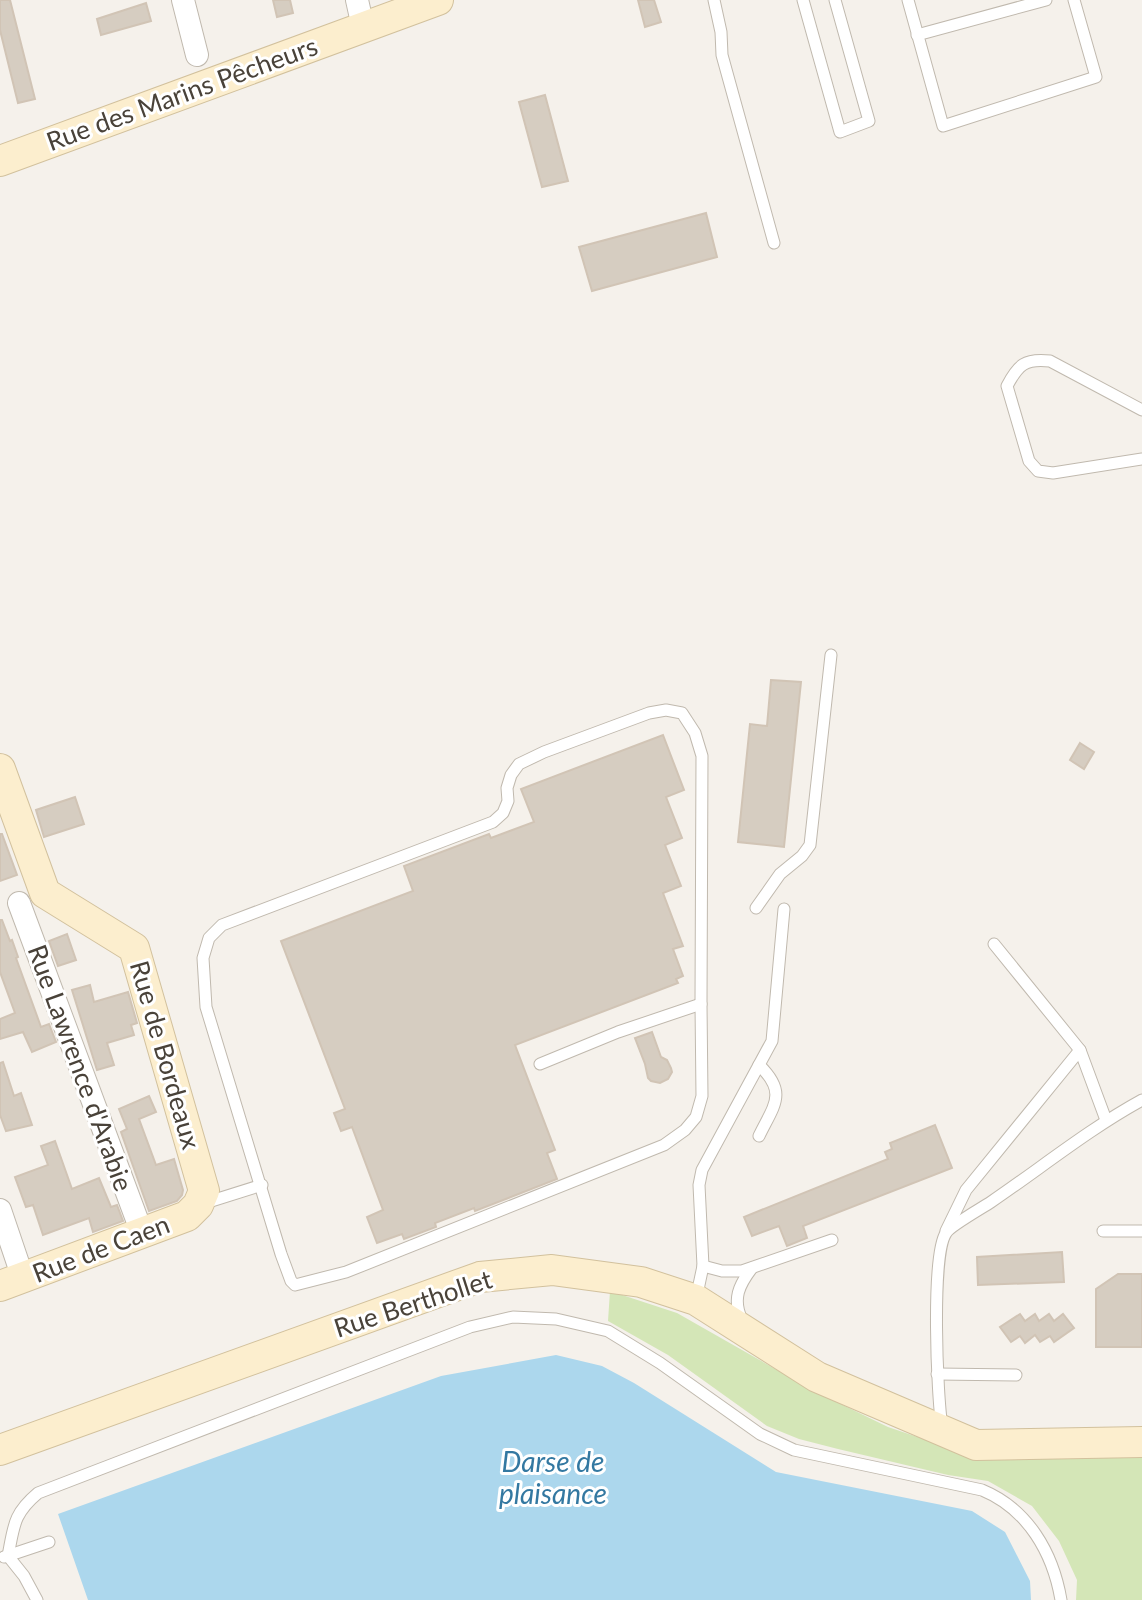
<svg xmlns="http://www.w3.org/2000/svg" width="1142" height="1600" viewBox="0 0 1142 1600" font-family="Lato,sans-serif">
<rect width="100%" height="100%" fill="#f5f1eb"/>
<polygon fill="#d4e6b7" points="610,1291 677,1313 812,1390 888,1427 962,1452 1142,1457 1142,1600 1076,1600 1077,1580 1059,1541 1032,1506 988,1481 948,1475 838,1449 799,1439 767,1426 668,1355 608,1321"/>
<polygon fill="#acd7ed" points="556,1355 602,1366 634,1383 776,1472 972,1511 1005,1532 1030,1581 1031,1600 88,1600 58,1514 441,1376"/>
<g fill="#d6cdc1" stroke="#d1c4b5" stroke-width="2">
<polygon points="0,0 10,0 35,99 18,103 0,30"/>
<polygon points="273,0 290,0 293,13 277,17"/>
<polygon points="638,0 654,0 661,22 645,27"/>
<polygon points="146,3 151,21 101,35 97,19"/>
<polygon points="545,95 568,181 542,187 519,102"/>
<polygon points="706,213 717,257 592,291 579,247"/>
<polygon points="771,680 801,682 784,847 738,842 750,724 767,726"/>
<polygon points="663,735 684,790 666,797 682,838 665,845 681,886 663,893 683,946 673,949 683,976 676,979 678,983 515,1045 555,1150 547,1153 557,1179 475,1211 474,1208 435,1223 436,1227 404,1239 402,1234 377,1243 367,1217 383,1210 352,1127 341,1131 334,1113 345,1109 281,941 413,891 404,866 489,834 491,838 534,822 521,789"/>
<polygon points="1080,743 1094,752 1084,769 1070,760"/>
<polygon points="75,797 84,824 44,837 36,810"/>
<polygon points="0,834 2,834 17,875 0,881"/>
<polygon points="0,920 2,920 10,941 12,940 18,957 16,958 41,1027 49,1024 56,1042 32,1052 23,1032 0,1039 0,1019 15,1013 0,972"/>
<polygon points="67,934 76,960 58,966 49,941"/>
<polygon points="90,985 94,1002 128,992 137,1023 131,1025 134,1035 107,1043 114,1065 97,1070 72,990"/>
<polygon points="652,1032 661,1057 667,1060 671,1068 672,1072 668,1079 660,1083 651,1081 648,1078 645,1064 635,1038"/>
<polygon points="3,1062 14,1096 21,1093 32,1125 6,1131 0,1115 0,1063"/>
<polygon points="149,1096 156,1112 139,1119 156,1165 174,1159 183,1190 182,1195 177,1201 149,1211 121,1132 127,1129 119,1109"/>
<polygon points="935,1125 952,1168 803,1226 807,1238 787,1246 779,1226 752,1236 744,1217 888,1159 885,1152 892,1149 890,1143"/>
<polygon points="55,1141 72,1189 99,1178 111,1207 117,1205 123,1221 93,1232 89,1218 43,1235 33,1205 26,1207 15,1177 48,1165 41,1146"/>
<polygon points="1062,1252 1064,1282 978,1285 977,1257"/>
<polygon points="1118,1274 1142,1274 1142,1347 1096,1347 1096,1289"/>
<polygon points="1020,1314 1025,1321 1035,1314 1039,1321 1049,1314 1054,1321 1063,1314 1074,1328 1054,1342 1050,1336 1040,1342 1035,1335 1025,1343 1020,1336 1011,1342 1000,1327"/>
</g>
<g fill="none" stroke-linecap="round" stroke-linejoin="round">
<g stroke="#c0b9ae" stroke-width="13">
<g id="lane">
<polyline points="714,0 721,32 722,55 774,243"/>
<polyline points="803,0 840,132 869,121 835,0"/>
<polyline points="908,0 943,126 1096,77 1074,0"/>
<polyline points="917,35 1046,0"/>
<path d="M1142 410 1050 361C1025 358 1018 365 1007 386L1029 461 1038 471 1053 473 1142 459"/>
<polygon points="666,710 682,713 695,733 702,756 701,1004 702,1096 696,1117 685,1130 664,1145 346,1272 295,1285 291,1281 281,1254 206,1007 203,958 209,938 222,925 493,822 503,813 508,801 507,788 511,775 519,764 544,752 649,713"/>
<polyline points="756,908 780,874 802,856 810,845 831,655"/>
<polyline points="994,944 1080,1050 1106,1120"/>
<polyline points="540,1064 618,1032 701,1004"/>
<path d="M759 1065C788 1093 774 1105 759 1136"/>
<polyline points="205,1203 262,1185"/>
<polyline points="946,1231 966,1190 1080,1050"/>
<polyline points="1103,1231 1142,1231"/>
<polyline points="703,1266 722,1271 742,1271 832,1240"/>
<polyline points="696,1299 703,1266 699,1185 702,1170 772,1041 784,909"/>
<path d="M742 1320C732 1299 739 1285 752 1268"/>
<polyline points="937,1374 1016,1375"/>
<path d="M942 1427C937 1396 931 1255 946 1233 950 1226 982 1208 991 1202 1041 1168 1089 1129 1142 1100"/>
<path d="M8 1556C14 1526 13 1514 38 1493L470 1327 513 1317 556 1319 608 1331 660 1363 760 1434 794 1450 982 1490C1028 1509 1053 1553 1061 1600"/>
<polyline points="8,1556 24,1576 37,1600"/>
<polyline points="4,1557 49,1542"/>
</g>
</g>
<g stroke="#c0b9ae" stroke-width="24">
<g id="street">
<polyline points="183,0 197,55"/>
<polyline points="357,0 363,27"/>
<polyline points="19,903 142,1233"/>
<polyline points="0,1210 23,1278"/>
</g>
</g>
<g stroke="#d2c19d" stroke-width="32">
<g id="secondary">
<polyline points="0,161 438,0"/>
<polyline points="0,769 45,893 134,948 204,1191 198,1205 187,1216 0,1286"/>
<polyline points="0,1450 480,1277 552,1270 641,1282 696,1300 817,1377 976,1445 1142,1442"/>
</g>
</g>
<use href="#lane" stroke="#fff" stroke-width="11"/>
<use href="#street" stroke="#fff" stroke-width="22"/>
<use href="#secondary" stroke="#fceece" stroke-width="30"/>
</g>
<g text-anchor="middle" stroke-width="6" stroke-linejoin="round" paint-order="stroke">
<g font-size="26" fill="#494239" stroke="#fff">
<text transform="translate(182 94) rotate(-20)" y="9">Rue des Marins Pêcheurs</text>
<text transform="translate(165 1055) rotate(74)" y="9">Rue de Bordeaux</text>
<text transform="translate(80 1068) rotate(70)" y="9">Rue Lawrence d'Arabie</text>
<text transform="translate(101 1249) rotate(-21)" y="9">Rue de Caen</text>
<text transform="translate(413 1304) rotate(-18)" y="9">Rue Berthollet</text>
</g>
<g font-size="28" font-style="italic" fill="#3378a1" stroke="#fff">
<text x="553" y="1472">Darse de<tspan x="553" dy="32">plaisance</tspan></text>
</g>
</g>
</svg>
